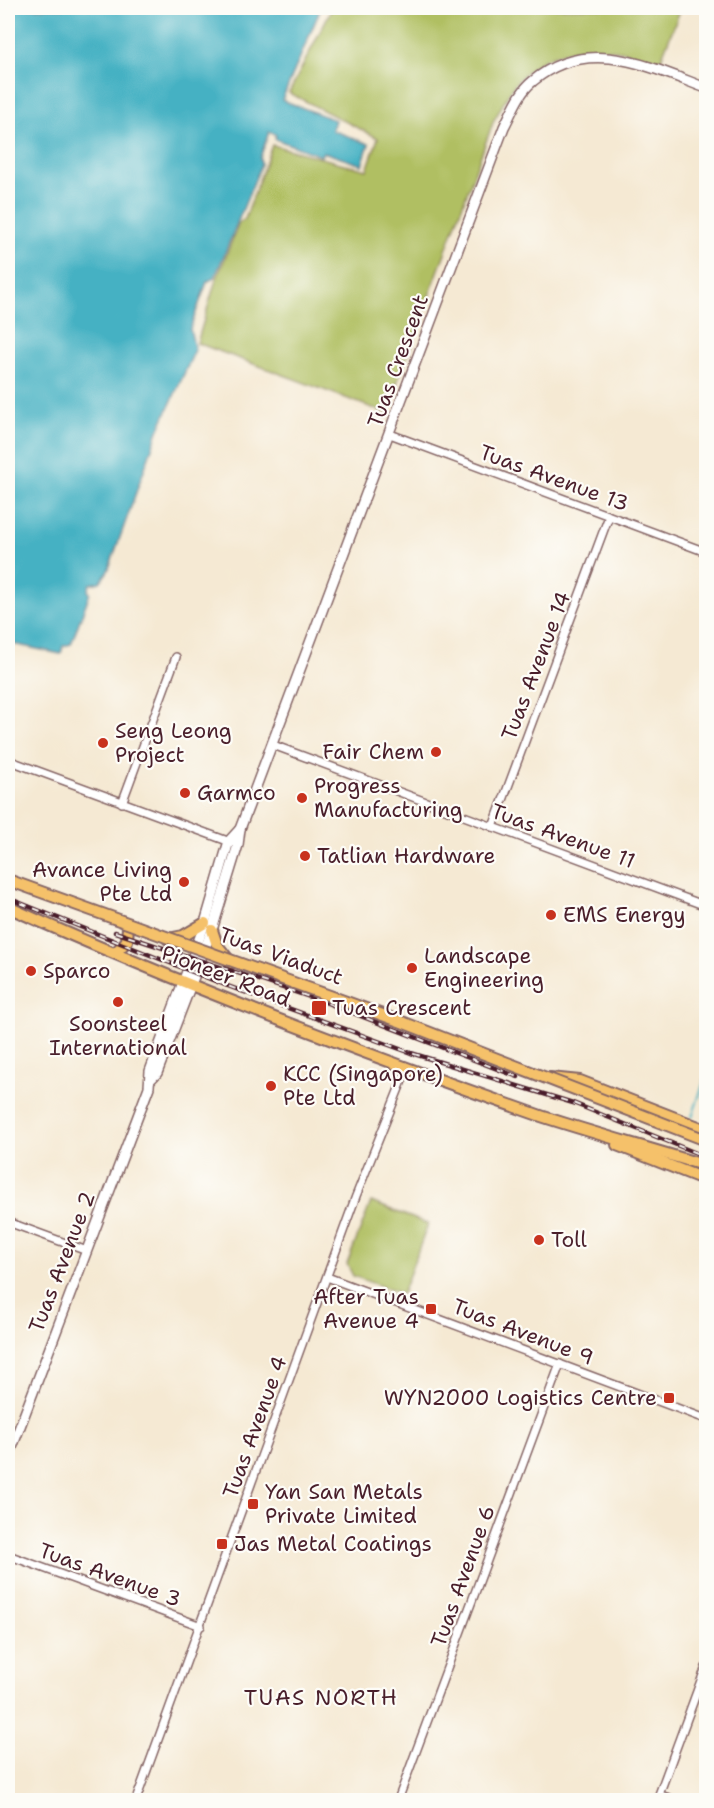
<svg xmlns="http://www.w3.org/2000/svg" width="714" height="1808" viewBox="0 0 714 1808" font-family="'Shantell Sans',sans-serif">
<rect width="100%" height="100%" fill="#fdfcf7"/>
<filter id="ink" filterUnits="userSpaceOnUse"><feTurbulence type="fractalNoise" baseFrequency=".0167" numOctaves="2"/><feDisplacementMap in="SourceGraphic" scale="12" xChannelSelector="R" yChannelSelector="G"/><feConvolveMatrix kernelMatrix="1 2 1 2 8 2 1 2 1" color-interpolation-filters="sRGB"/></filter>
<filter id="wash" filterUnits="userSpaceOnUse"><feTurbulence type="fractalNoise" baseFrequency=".008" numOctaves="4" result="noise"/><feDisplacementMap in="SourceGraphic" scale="24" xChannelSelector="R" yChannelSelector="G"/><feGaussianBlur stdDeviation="1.35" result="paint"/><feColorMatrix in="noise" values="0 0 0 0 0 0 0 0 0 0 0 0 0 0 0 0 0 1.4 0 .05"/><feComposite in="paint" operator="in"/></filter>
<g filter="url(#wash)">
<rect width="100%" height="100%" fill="#f5e9d3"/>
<g fill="#b0bf62" stroke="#7d6f46" stroke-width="1.5">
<path d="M332 8H681L660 62C611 44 553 38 515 84 507 95 501 109 494 120L386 413 197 343 215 283 239 223 245 219 272 145 367 170 378 138 289 93Z"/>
<polygon points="371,1202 428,1224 402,1294 353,1276 347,1264"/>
</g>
<polygon fill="#45b1c3" stroke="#486877" stroke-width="1.5" points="8,8 321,8 282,100 335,120 332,130 369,144 362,165 323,152 321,156 275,139 276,135 269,132 260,158 261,165 215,277 207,282 190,329 195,350 158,431 108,571 100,582 90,584 88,591 90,593 71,644 63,646 61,654 8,643"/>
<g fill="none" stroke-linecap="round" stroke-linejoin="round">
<polyline stroke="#45b1c3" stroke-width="2" points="692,1117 706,1076"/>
</g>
</g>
<g filter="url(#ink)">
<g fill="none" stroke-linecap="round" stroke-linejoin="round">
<g stroke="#866666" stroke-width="10">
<g id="minor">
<polyline points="390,434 706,552"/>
<polyline points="273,745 706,906"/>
<polyline points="8,760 233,843"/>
<polyline points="122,803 176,657"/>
<polyline points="493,827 609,516"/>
<polyline points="8,1222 87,1251"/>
<polyline points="327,1277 706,1419"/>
<polyline points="8,1555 201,1626"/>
<polyline points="660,1795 675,1800"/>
<polyline points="136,1800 356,1196 404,1076 405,1066"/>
<polyline points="398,1800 560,1364"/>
<polyline points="657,1800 706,1667"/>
</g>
</g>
<g stroke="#866666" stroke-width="12">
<g id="tertiary">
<path d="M151 1079 157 1073 212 930 238 845 240 829 504 127C512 112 519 92 533 81 588 35 650 67 706 88"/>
<polyline points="8,1458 149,1087 150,1071 205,923 229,841 240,829"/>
</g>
</g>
<g stroke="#866666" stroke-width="14">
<g id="primary">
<path d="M8 907C181 985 361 1053 541 1116 596 1134 652 1149 706 1166"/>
<polyline points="212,930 217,945 231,963"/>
<polyline points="168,939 183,936 205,923"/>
<polyline points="115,953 127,941 128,927"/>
<polyline points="550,1078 580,1081 706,1130"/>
<polyline points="617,1145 706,1180"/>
</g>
</g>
<use href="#minor" stroke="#fff" stroke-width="7"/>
<use href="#tertiary" stroke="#fff" stroke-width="9"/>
<use href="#primary" stroke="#f5c16b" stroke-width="10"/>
<g stroke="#4a1f2b" stroke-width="4.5">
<g id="rail">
<polyline points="8,898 225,985 411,1053 573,1103 706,1157"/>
<polyline points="115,932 322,1001 518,1077"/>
</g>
</g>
<use href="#rail" stroke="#fdfcf7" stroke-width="2" stroke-dasharray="7" stroke-linecap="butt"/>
<g stroke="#866666" stroke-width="14" stroke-linecap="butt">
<polyline id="primary-bridge" points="8,880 402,1022 706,1140"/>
</g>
<use href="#primary-bridge" stroke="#f5c16b" stroke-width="10"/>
</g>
</g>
<g fill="#c8321e" stroke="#fdfcf7" stroke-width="2">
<circle cx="103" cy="743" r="6"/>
<circle cx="436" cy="752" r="6"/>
<circle cx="185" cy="793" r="6"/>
<circle cx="302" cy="798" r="6"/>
<circle cx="305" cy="856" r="6"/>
<circle cx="184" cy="882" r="6"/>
<circle cx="551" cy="915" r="6"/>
<circle cx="412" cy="968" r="6"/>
<circle cx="31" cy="971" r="6"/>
<circle cx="118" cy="1002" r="6"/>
<rect x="311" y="1000" width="16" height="16" rx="3"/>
<circle cx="271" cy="1086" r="6"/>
<circle cx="539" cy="1240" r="6"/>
<rect x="425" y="1303" width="12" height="12" rx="3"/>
<rect x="663" y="1392" width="12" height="12" rx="3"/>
<rect x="247" y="1498" width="12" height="12" rx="3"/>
<rect x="216" y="1538" width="12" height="12" rx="3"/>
</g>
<g text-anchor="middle" stroke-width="4.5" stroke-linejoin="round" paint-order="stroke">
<g font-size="21" fill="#4a1f2b" stroke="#fdfcf7">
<text transform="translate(398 361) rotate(-70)" y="7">Tuas Crescent</text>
<text transform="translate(554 478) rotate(20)" y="7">Tuas Avenue 13</text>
<text transform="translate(536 666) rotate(-69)" y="7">Tuas Avenue 14</text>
<text transform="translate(563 836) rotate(20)" y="7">Tuas Avenue 11</text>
<text transform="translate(281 956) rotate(20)" y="7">Tuas Viaduct</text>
<text transform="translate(226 976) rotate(21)" y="7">Pioneer Road</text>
<text transform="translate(62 1262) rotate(-69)" y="7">Tuas Avenue 2</text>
<text transform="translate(523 1332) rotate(21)" y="7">Tuas Avenue 9</text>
<text transform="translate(255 1427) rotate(-70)" y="7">Tuas Avenue 4</text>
<text transform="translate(110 1575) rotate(20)" y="7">Tuas Avenue 3</text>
<text transform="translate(463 1576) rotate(-70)" y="7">Tuas Avenue 6</text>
</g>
<g font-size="21" fill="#4a1f2b" stroke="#fdfcf7" text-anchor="start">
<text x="115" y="738">Seng Leong<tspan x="115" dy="24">Project</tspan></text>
<text x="424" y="759" text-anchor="end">Fair Chem</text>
<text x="314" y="793">Progress<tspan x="314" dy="24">Manufacturing</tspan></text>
<text x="197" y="800">Garmco</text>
<text x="317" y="863">Tatlian Hardware</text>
<text x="172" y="877" text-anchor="end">Avance Living<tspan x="172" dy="24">Pte Ltd</tspan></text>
<text x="563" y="922">EMS Energy</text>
<text x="424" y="963">Landscape<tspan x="424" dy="24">Engineering</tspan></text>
<text x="43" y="978">Sparco</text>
<text x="332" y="1015">Tuas Crescent</text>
<text x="118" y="1031" text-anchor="middle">Soonsteel<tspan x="118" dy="24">International</tspan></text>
<text x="283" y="1081">KCC (Singapore)<tspan x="283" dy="24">Pte Ltd</tspan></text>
<text x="551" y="1247">Toll</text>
<text x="419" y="1304" text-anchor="end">After Tuas<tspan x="419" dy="24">Avenue 4</tspan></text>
<text x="657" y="1405" text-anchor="end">WYN2000 Logistics Centre</text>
<text x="265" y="1499">Yan San Metals<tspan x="265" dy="24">Private Limited</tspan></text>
<text x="234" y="1551">Jas Metal Coatings</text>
</g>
<g font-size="22" letter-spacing="1.5" fill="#4a1f2b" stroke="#fdfcf7">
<text x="321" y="1705">TUAS NORTH</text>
</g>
</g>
<rect width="714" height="1808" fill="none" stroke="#fdfcf7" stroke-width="30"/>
</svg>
